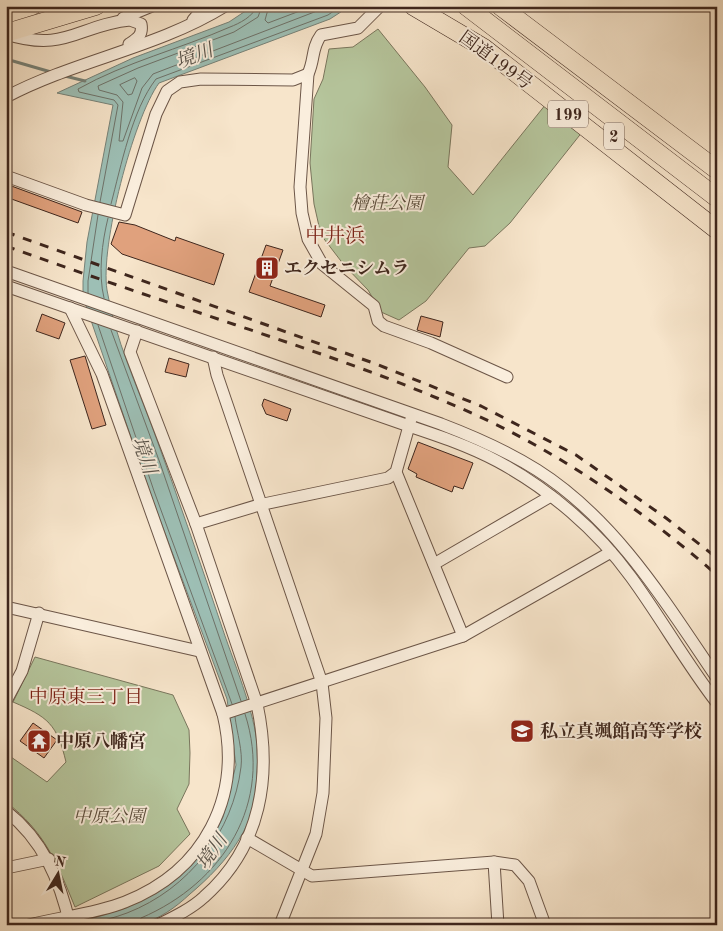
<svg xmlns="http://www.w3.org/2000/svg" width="723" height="931" viewBox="0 0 723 931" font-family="'Old Standard TT','Noto Serif JP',serif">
<rect width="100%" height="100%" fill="#f7e5cb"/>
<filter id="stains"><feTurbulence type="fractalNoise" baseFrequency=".004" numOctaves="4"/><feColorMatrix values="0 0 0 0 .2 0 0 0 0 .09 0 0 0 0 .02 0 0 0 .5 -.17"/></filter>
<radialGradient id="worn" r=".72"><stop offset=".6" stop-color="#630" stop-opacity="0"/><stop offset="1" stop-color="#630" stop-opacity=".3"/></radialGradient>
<g fill="#b6c69d" stroke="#7a765d">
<polygon points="378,29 425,87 452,125 448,167 473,195 546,104 583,131 510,223 485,246 469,248 426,301 399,320 381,312 368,290 344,265 321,235 314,204 310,163 314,99 323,79 329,49 353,47"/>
<path d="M35 657 173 695 189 730 190 753 189 784 177 809 190 834 159 866 75 907C57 863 45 832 6 802V759L11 757 47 782 66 762C57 724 48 717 13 702Z"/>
</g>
<path fill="#9dbfb5" stroke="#778278" d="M253 6H350L330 19 159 83C133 119 100 246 107 290 115 339 137 386 154 432 179 500 202 568 225 636 240 679 260 725 259 771 259 823 228 862 190 894 176 907 159 920 139 924 120 929 90 925 69 925L126 908 148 896 176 878 195 860 215 833 223 817 236 765 227 699 150 493 83 297V281L87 242 113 105 57 93 133 58 229 22Z"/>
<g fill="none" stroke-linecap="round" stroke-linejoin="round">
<g stroke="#6e7269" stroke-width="1">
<polyline points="262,6 258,17 234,32 138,68 98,86 99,90 117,95 123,102 119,141 123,141 142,88 153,74 330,6"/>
<polyline points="269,6 265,20 268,23 313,6"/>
<polygon points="135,78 137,81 132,94 128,95 120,85"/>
<path d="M100 202 118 105 114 100 79 92 78 89C126 62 180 49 230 27 238 24 255 16 256 6"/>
<path d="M111 204C121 166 132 110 156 79L328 15 341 6"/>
<polyline points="88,293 88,281 98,215"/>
<path d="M104 298C98 274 102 242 108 218"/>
<polyline points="98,325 154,491 232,704"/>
<polyline points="111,330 160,463 241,701"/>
<path d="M87 925C100 921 114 918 127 913 189 889 233 832 241 767 243 751 237 733 235 717"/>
<path d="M139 925 141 918C223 883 274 803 245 714"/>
</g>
<g stroke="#778278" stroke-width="3">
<polyline points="6,59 51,72"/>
<polyline points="65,76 85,81"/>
</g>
</g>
<g fill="#e0a17d" stroke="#3e261d">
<polygon points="6,184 82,212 78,223 6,197"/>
<polygon points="119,222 135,225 175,241 176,237 224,254 214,285 122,254 111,244"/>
<polygon points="266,245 283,250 270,286 325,305 321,317 249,292"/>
<polygon points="42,314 65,323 59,339 36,331"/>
<polygon points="421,316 443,322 440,337 417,330"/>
<polygon points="85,356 106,425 92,429 70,360"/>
<polygon points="169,358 189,364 186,377 165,372"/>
<polygon points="264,399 291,409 287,421 266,414 262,405"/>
<polygon points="418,442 473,463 463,489 454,486 452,492 416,477 417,474 408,469"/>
<polygon points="33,723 57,740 44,758 20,741"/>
</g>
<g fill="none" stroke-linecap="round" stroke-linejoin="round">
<g stroke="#6c5648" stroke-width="13">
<g id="minor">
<path d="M380 6 358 28 321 35C311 49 315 59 308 74L300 187 302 213 308 239 322 264 374 306 378 321 384 326 431 343 507 377"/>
<polyline points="123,18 152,6"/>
<polyline points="193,20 205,6"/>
<path d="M6 34C66 53 78 25 130 20L141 24C143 35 138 38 129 44"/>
<path d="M6 97C76 60 157 48 225 6"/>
<polyline points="6,176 86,205 125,215 156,114 167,91 180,82 201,79 293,80 308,74"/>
<path d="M6 271 441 424C475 437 507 451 537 470 616 520 666 603 717 678"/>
<path d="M6 286 409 426C439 436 469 446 497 461 549 489 597 530 631 577 661 618 686 663 717 703"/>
<path d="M137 331 130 352 196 524 257 704C272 775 262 846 204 897 191 909 174 917 158 925"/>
<polyline points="213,357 217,375 322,683 326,718 323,793 316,834 280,925"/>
<polyline points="396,472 463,636"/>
<polyline points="196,524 259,505 388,478 396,472 411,419"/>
<polyline points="434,564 551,496"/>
<polyline points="6,607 199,651"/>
<polyline points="6,701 22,671 39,613"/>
<polyline points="223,714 463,636 611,552"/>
<path d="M6 811C43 840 60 880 70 925"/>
<polyline points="247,838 312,876 494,862 515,865 529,881 545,925"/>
<polyline points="494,862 498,925"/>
<polyline points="6,868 49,859"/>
<path d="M29 925C60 917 95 914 125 902 204 871 243 797 223 714L102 374 70 308"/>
</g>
</g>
<g stroke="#3e261d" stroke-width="19">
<g id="highway">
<polyline points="413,6 484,48 717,230"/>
<polyline points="466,6 717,198"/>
<polyline points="500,6 717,170"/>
<polyline points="6,14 32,6"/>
<polyline points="6,33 96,6"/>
</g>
</g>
<use href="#minor" stroke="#faeedd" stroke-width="11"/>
<use href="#highway" stroke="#f7e5cb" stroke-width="18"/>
<g stroke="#3e261d" stroke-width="3" stroke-dasharray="9 9" stroke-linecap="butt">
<polyline points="6,232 376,364 481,406 576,455 666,518 717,558"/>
<path d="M6 246C83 274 161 300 239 326 319 353 399 380 476 415 564 455 644 512 717 575"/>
</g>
</g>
<defs>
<g id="building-square" transform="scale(1.25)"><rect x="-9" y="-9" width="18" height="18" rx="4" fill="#8f2418" stroke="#faeedd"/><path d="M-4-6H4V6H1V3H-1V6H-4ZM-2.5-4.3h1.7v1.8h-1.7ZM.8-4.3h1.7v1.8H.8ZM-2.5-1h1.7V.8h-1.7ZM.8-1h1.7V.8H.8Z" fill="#fff"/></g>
<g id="school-square" transform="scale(1.25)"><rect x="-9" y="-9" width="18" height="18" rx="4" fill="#8f2418" stroke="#faeedd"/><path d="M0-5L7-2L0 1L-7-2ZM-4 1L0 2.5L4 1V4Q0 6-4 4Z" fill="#fff"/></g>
<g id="temple-square" transform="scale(1.25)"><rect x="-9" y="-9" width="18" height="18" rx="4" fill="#8f2418" stroke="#faeedd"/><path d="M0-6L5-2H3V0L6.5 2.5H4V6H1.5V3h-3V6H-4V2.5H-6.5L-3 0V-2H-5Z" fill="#fff"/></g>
</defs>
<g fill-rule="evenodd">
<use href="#building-square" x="267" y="268"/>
<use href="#school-square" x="522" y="731"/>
<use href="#temple-square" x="39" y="741"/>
</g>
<g text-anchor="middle" stroke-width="4" stroke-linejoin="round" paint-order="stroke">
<g fill="#faeedd" stroke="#766257" stroke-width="1">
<rect x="548" y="100.5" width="40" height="27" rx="4"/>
<rect x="604" y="122.5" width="20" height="27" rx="4"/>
</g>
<g font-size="16" font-weight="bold" fill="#3e261d">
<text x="568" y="120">199</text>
<text x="614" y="142">2</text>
</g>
<g font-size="18" fill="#3e261d" stroke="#faeedd">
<text transform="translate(496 60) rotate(36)" y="6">国道199号</text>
</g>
<g font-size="18" font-style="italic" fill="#5c4e3d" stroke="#faeedd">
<text x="387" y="209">檜荘公園</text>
<text x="109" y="822">中原公園</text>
</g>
<g font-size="18" font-weight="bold" fill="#3e261d" stroke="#faeedd" text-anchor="start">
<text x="284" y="274">エクセニシムラ</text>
<text x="540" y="737">私立真颯館高等学校</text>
<text x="56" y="747">中原八幡宮</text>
</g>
<g font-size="19" font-style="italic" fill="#5a544b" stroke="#faeedd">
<text transform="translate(194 55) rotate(-21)" y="7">境川</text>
<text transform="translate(145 455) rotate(70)" y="7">境川</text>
<text transform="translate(211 851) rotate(-55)" y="7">境川</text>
</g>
<g font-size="19" fill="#7a1f14" stroke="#faeedd">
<text x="86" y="703">中原東三丁目</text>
</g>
<g font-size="20" fill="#7a1f14" stroke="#faeedd">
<text x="335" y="242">中井浜</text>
</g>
</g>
<rect width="723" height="931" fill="none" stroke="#f7e5cb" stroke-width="25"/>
<rect x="8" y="8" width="708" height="916" fill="none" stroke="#3e261d" stroke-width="2.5"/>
<rect x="12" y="12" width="698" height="906" fill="none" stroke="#3e261d"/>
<g transform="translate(58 874) rotate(10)" stroke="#faeedd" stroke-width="4" paint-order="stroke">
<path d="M0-4L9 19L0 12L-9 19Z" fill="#3e261d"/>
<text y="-8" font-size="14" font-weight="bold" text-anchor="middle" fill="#3e261d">N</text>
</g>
<rect width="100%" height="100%" filter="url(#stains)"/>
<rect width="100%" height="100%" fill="url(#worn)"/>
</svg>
